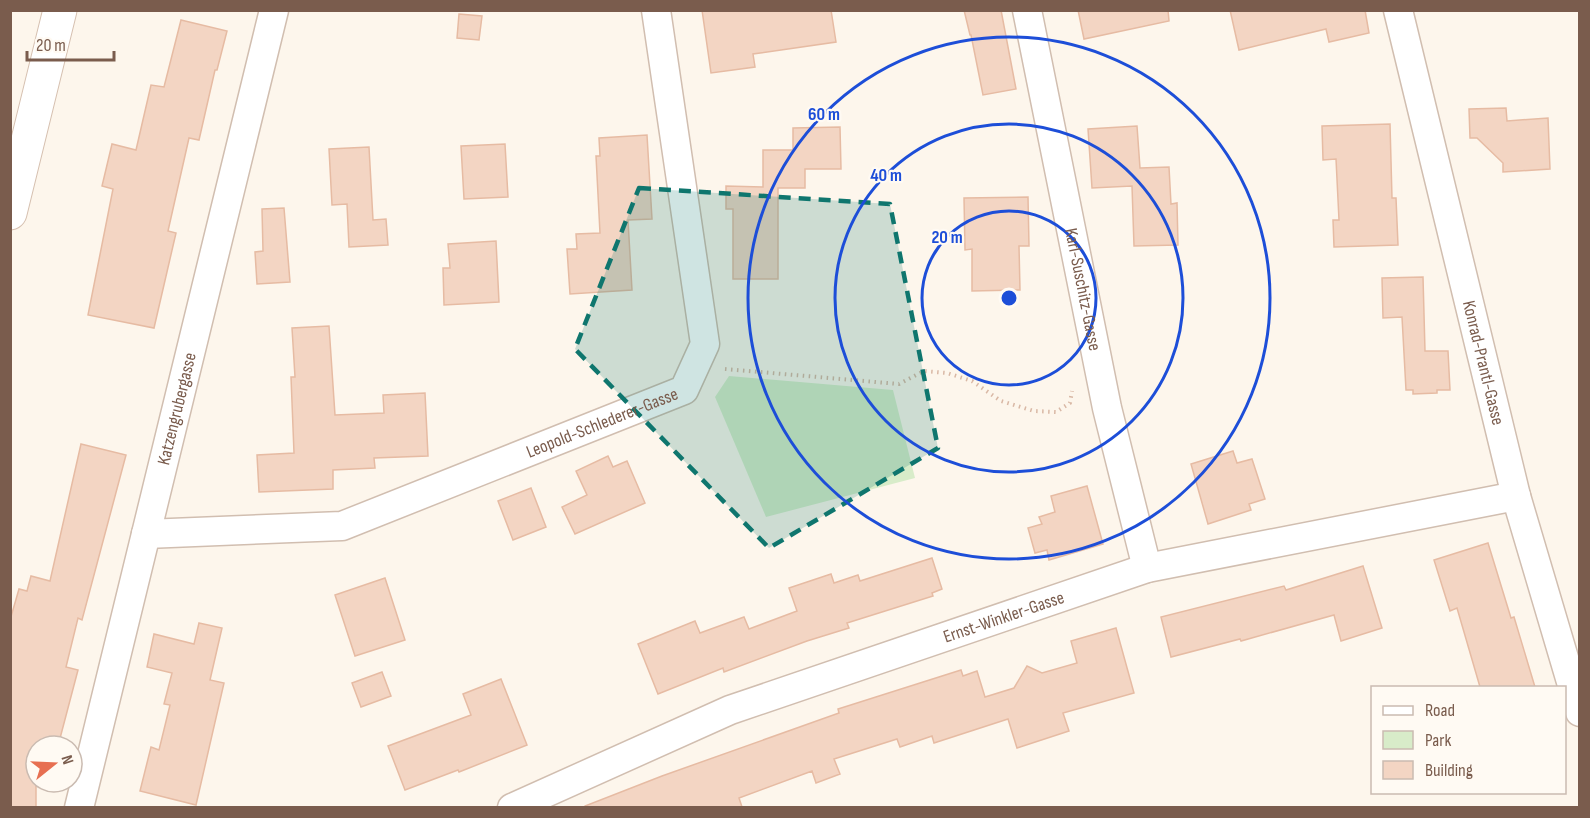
<svg xmlns="http://www.w3.org/2000/svg" width="1590" height="818" viewBox="0 0 1590 818" font-family="'Sofia Sans Condensed',sans-serif">
<rect width="100%" height="100%" fill="#fdf6ec"/>
<polygon fill="#d8ecc9" points="729,376 893,390 915,478 766,517 715,397"/>
<g fill="#f3d5c3" stroke="#e6bba3" stroke-width="1.5">
<polygon points="702,10 831,10 836,42 753,54 755,67 711,73"/>
<polygon points="964,10 1001,10 1016,89 983,95 971,35 970,35"/>
<polygon points="1078,10 1168,10 1169,21 1084,39"/>
<polygon points="1230,10 1365,10 1369,33 1329,42 1326,29 1239,50"/>
<polygon points="459,14 482,16 479,40 457,38"/>
<polygon points="181,20 227,31 217,70 215,70 199,140 189,138 168,231 176,233 154,328 88,315 113,189 102,186 112,144 136,150 151,85 164,87"/>
<polygon points="1506,108 1507,121 1548,118 1550,169 1503,172 1503,163 1477,138 1470,138 1469,109"/>
<polygon points="1390,124 1392,198 1396,198 1398,245 1334,247 1333,220 1339,220 1336,159 1323,160 1322,126"/>
<polygon points="1137,126 1140,168 1169,167 1171,204 1177,203 1178,245 1134,246 1132,186 1092,188 1088,129"/>
<polygon points="840,127 841,169 805,169 805,188 778,188 778,279 733,279 733,209 726,209 726,186 763,187 763,150 793,150 793,128"/>
<polygon points="647,135 652,219 628,220 632,290 570,294 567,249 577,249 576,234 600,233 596,156 600,156 599,138"/>
<polygon points="505,144 508,197 464,199 461,146"/>
<polygon points="369,147 373,220 386,219 388,245 349,247 347,204 332,205 329,149"/>
<polygon points="1028,197 1029,246 1019,246 1020,290 972,291 972,249 965,250 964,198"/>
<polygon points="284,208 290,282 257,284 255,252 263,251 262,209"/>
<polygon points="496,241 499,302 444,305 443,268 450,268 448,244"/>
<polygon points="1423,277 1425,351 1448,351 1450,390 1437,390 1437,393 1413,394 1413,390 1406,390 1402,317 1383,318 1382,278"/>
<polygon points="329,326 335,415 384,413 383,395 425,393 428,456 374,458 375,468 333,470 333,489 259,492 257,455 294,453 291,377 295,377 292,328"/>
<polygon points="81,444 126,455 82,620 78,618 66,667 78,670 58,746 36,746 36,807 10,807 10,620 19,589 27,591 31,576 50,581"/>
<polygon points="1233,451 1237,463 1252,459 1265,499 1249,504 1251,510 1208,524 1191,464"/>
<polygon points="608,456 613,467 627,461 645,503 575,534 562,507 587,495 576,471"/>
<polygon points="1087,486 1103,544 1049,560 1047,550 1035,553 1028,528 1042,524 1039,517 1055,512 1051,496"/>
<polygon points="531,488 546,527 513,540 498,501"/>
<polygon points="1488,543 1511,618 1514,617 1535,687 1480,687 1457,608 1450,611 1434,560"/>
<polygon points="932,558 942,589 932,593 933,596 847,623 849,628 807,641 724,672 723,668 658,694 638,644 695,621 700,633 744,617 749,629 797,611 789,588 831,574 834,583 858,575 860,581"/>
<polygon points="1363,566 1382,628 1341,641 1334,615 1241,641 1240,639 1171,657 1161,617 1284,586 1286,590"/>
<polygon points="385,578 405,640 355,656 335,595"/>
<polygon points="199,623 222,628 210,680 224,683 196,805 140,791 151,747 159,750 170,705 164,704 172,673 147,667 154,634 194,644"/>
<polygon points="1116,628 1134,693 1063,713 1069,731 1017,748 1008,719 934,743 932,736 900,747 897,739 834,759 840,774 816,783 812,771 739,798 742,807 585,807 585,806 662,776 839,713 838,709 961,670 963,676 977,671 985,697 1014,688 1027,666 1042,673 1077,663 1071,641"/>
<polygon points="382,672 391,696 361,707 352,683"/>
<polygon points="501,679 527,745 459,772 458,770 405,790 388,746 471,715 463,694"/>
</g>
<g fill="none" stroke-linecap="round" stroke-linejoin="round">
<g stroke="#d1beb0" stroke-width="31">
<g id="street">
<path id="s1" d="M1027 10 1107 408 1147 568"/>
<path id="s2" d="M1398 10 1516 496 1580 712"/>
<path id="s3" d="M146 534 342 526 684 390 705 344 656 10"/>
<path id="s4" d="M79 808 274 10"/>
<path id="s5" d="M512 808 730 710 1147 568 1516 496"/>
</g>
</g>
<g stroke="#d6c0b0" stroke-width="35">
<polyline id="secondary" points="10,213 60,10"/>
</g>
<polyline stroke="#d9b8a5" stroke-width="4" stroke-dasharray="1.5 4.5" stroke-linecap="butt" points="725,369 899,384 924,371 947,373 972,381 1001,401 1034,411 1056,412 1070,403 1072,391"/>
<use href="#street" stroke="#fff" stroke-width="28"/>
<use href="#secondary" stroke="#fff" stroke-width="33"/>
</g>
<path fill="#0f766e" fill-opacity="0.2" stroke="#0f766e" stroke-width="4.5" stroke-dasharray="12 8" stroke-linejoin="round" d="M639 188 890 204 938 448 769 548 575 349Z"/>
<g fill="none" stroke="#1d4ed8" stroke-width="3">
<circle cx="1009" cy="298" r="87"/>
<circle cx="1009" cy="298" r="174"/>
<circle cx="1009" cy="298" r="261"/>
</g>
<g text-anchor="middle" stroke-width="4.5" stroke-linejoin="round" paint-order="stroke">
<g font-size="18" fill="#7a5c4d" stroke="#fffaf3">
<text dy="6" stroke="none"><textPath href="#s1" startOffset="285">Karl-Suschitz-Gasse</textPath></text>
<text dy="6" stroke="none"><textPath href="#s2" startOffset="363">Konrad-Prantl-Gasse</textPath></text>
<text dy="6" stroke="none"><textPath href="#s4" startOffset="411">Katzengrubergasse</textPath></text>
<text dy="6" stroke="none"><textPath href="#s3" startOffset="476">Leopold-Schlederer-Gasse</textPath></text>
<text dy="6" stroke="none"><textPath href="#s5" startOffset="528">Ernst-Winkler-Gasse</textPath></text>
</g>
</g>
<circle cx="1009" cy="298" r="9" fill="#1d4ed8" stroke="#fffaf3" stroke-width="3"/>
<g font-size="18" text-anchor="middle" font-weight="bold" fill="#1d4ed8" stroke="#fffaf3" stroke-width="4.5" stroke-linejoin="round" paint-order="stroke">
<text x="824" y="120">60 m</text>
<text x="886" y="181">40 m</text>
<text x="947" y="243">20 m</text>
</g>
<rect width="1590" height="818" fill="none" stroke="#7a5c4d" stroke-width="24"/>
<rect x="1371" y="686" width="195" height="108" fill="#fffaf3" stroke="#cabbb1" stroke-width="1.5"/>
<rect x="1383" y="706" width="30" height="9" fill="#ffffff" stroke="#cabbb1" stroke-width="1.5"/>
<text x="1425" y="716" font-size="18" fill="#7a5c4d">Road</text>
<rect x="1383" y="731" width="30" height="18" fill="#d8ecc9" stroke="#cabbb1" stroke-width="1.5"/>
<text x="1425" y="746" font-size="18" fill="#7a5c4d">Park</text>
<rect x="1383" y="761" width="30" height="18" fill="#f3d5c3" stroke="#cabbb1" stroke-width="1.5"/>
<text x="1425" y="776" font-size="18" fill="#7a5c4d">Building</text>
<g transform="translate(54 764) rotate(72)"><circle r="28" fill="#fffaf3" stroke="#cabbb1" stroke-width="1.5"/>
<path d="M0-4.5L10 22L0 15L-10 22Z" fill="#e76f51"/>
<text y="-9" font-size="16" font-weight="bold" text-anchor="middle" fill="#7a5c4d">N</text>
</g>
<path d="M27 51v9h87v-9" fill="none" stroke="#7a5c4d" stroke-width="3"/>
<text x="36" y="51" font-size="18" fill="#7a5c4d" stroke="#fffaf3" stroke-width="4.5" paint-order="stroke">20 m</text>
</svg>
